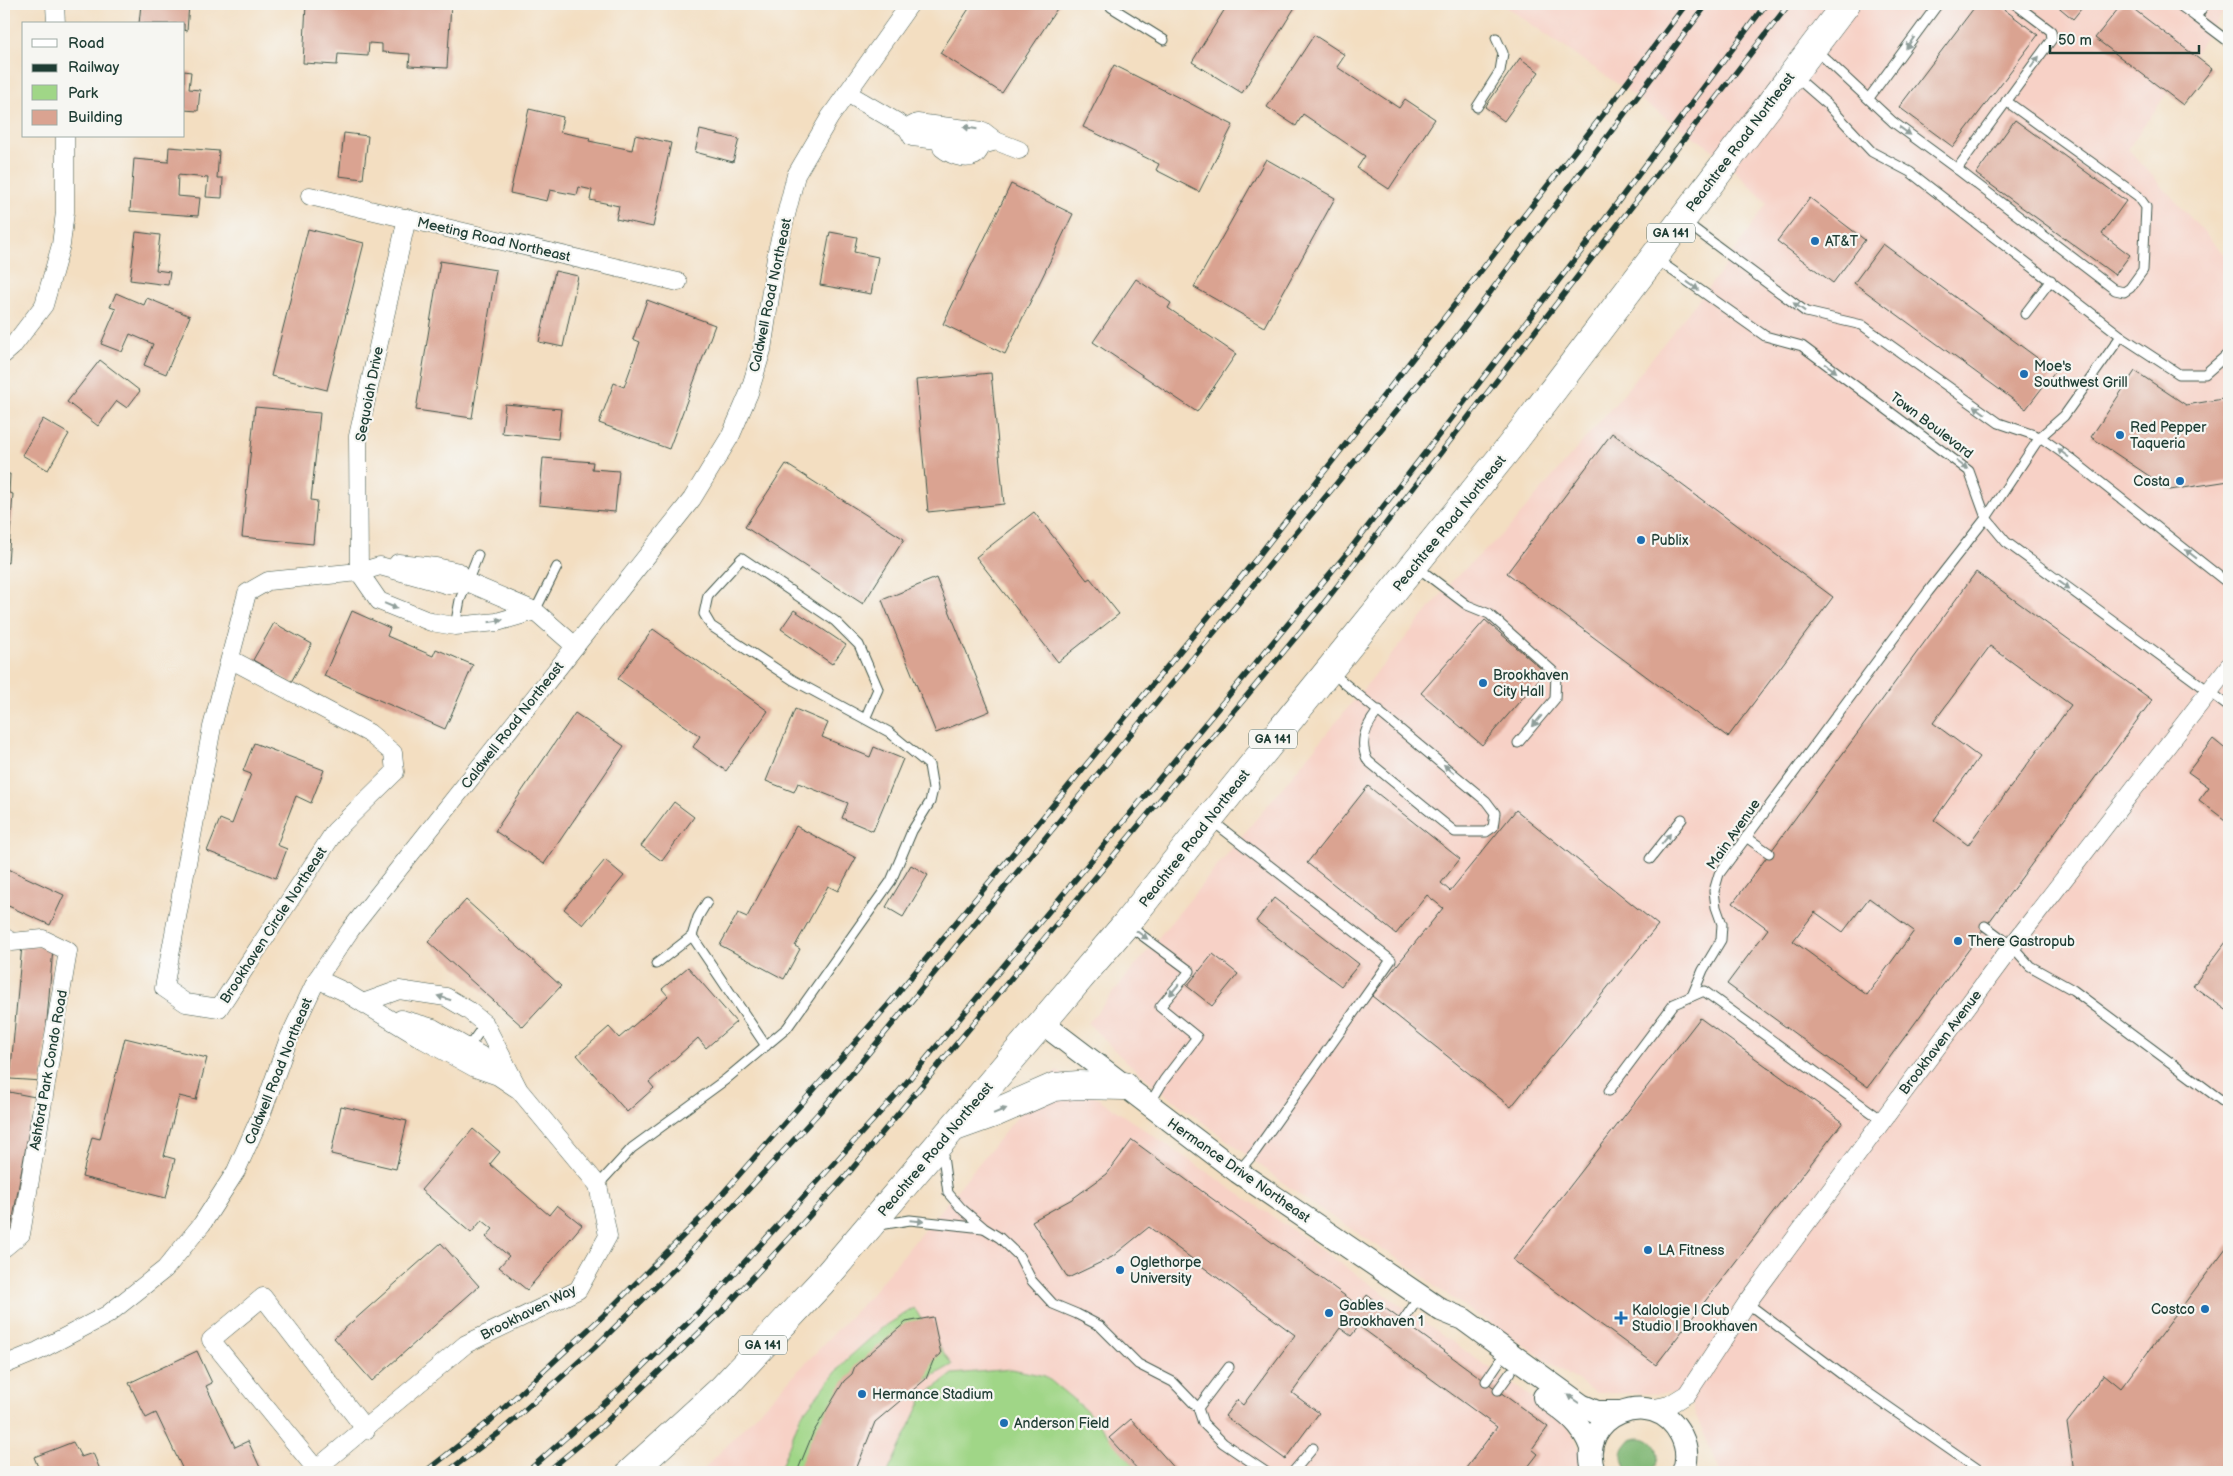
<svg xmlns="http://www.w3.org/2000/svg" width="2233" height="1476" viewBox="0 0 2233 1476" font-family="'Balsamiq Sans',sans-serif">
<rect width="100%" height="100%" fill="#f6f6f2"/>
<filter id="ink" filterUnits="userSpaceOnUse"><feTurbulence type="fractalNoise" baseFrequency=".02" numOctaves="2"/><feDisplacementMap in="SourceGraphic" scale="10" xChannelSelector="R" yChannelSelector="G"/><feConvolveMatrix kernelMatrix="1 2 1 2 8 2 1 2 1" color-interpolation-filters="sRGB"/></filter>
<filter id="wash" filterUnits="userSpaceOnUse"><feTurbulence type="fractalNoise" baseFrequency=".0096" numOctaves="4" result="noise"/><feDisplacementMap in="SourceGraphic" scale="20" xChannelSelector="R" yChannelSelector="G"/><feGaussianBlur stdDeviation="1.12" result="paint"/><feColorMatrix in="noise" values="0 0 0 0 0 0 0 0 0 0 0 0 0 0 0 0 0 1.4 0 .05"/><feComposite in="paint" operator="in"/></filter>
<g filter="url(#wash)">
<rect width="100%" height="100%" fill="#f3dec1"/>
<g fill="#f7d1c6">
<polygon points="1502,4 2229,4 2128,149 2229,260 2229,1472 1720,1472 1687,1394 1596,1393 1434,1286 1417,1271 1309,1202 1156,1087 1120,1056 1088,1023 1454,579 1508,529 1620,398 1719,274 1767,203 1717,153"/>
<polygon points="1056,1070 1309,1241 1558,1416 1570,1429 1578,1446 1585,1472 701,1472 867,1299"/>
</g>
<g fill="#a0d687" stroke="#608a5e">
<path d="M914 1308 952 1365C909 1389 858 1419 849 1472H779L800 1417 846 1360 882 1328Z"/>
<polygon points="1012,1369 1045,1376 1085,1409 1140,1472 888,1472 924,1396 953,1374"/>
</g>
<circle fill="#80b774" stroke="#507a54" cx="1640" cy="1456" r="18"/>
<g id="blocks">
<g fill="#daa391" fill-rule="evenodd">
<polygon points="141,4 189,4 187,31 184,30 184,24 139,24"/>
<polygon points="306,4 451,4 447,68 409,66 410,54 382,52 382,44 369,43 368,56 338,54 337,65 303,63"/>
<polygon points="972,4 1060,4 1002,93 940,53"/>
<polygon points="1228,4 1297,4 1242,93 1192,62"/>
<polygon points="1977,4 1997,4 2038,35 1953,147 1899,107"/>
<polygon points="2055,4 2085,4 2073,19"/>
<polygon points="2122,4 2127,4 2212,69 2183,105 2095,38"/>
<polygon points="1314,35 1345,55 1337,67 1399,108 1405,99 1435,119 1389,189 1357,168 1365,156 1303,114 1296,126 1267,107"/>
<polygon points="1520,58 1539,72 1504,121 1485,107"/>
<polygon points="1114,65 1233,125 1199,192 1156,170 1159,164 1083,127"/>
<polygon points="184,71 191,72 189,89 200,90 198,111 184,110"/>
<polygon points="529,109 563,117 560,132 590,138 589,141 632,150 635,135 671,143 653,227 616,219 619,206 590,200 592,190 579,187 577,195 550,190 547,201 510,193"/>
<polygon points="2015,120 2126,201 2102,234 2130,255 2115,275 1976,174"/>
<polygon points="700,130 739,139 733,162 695,152"/>
<polygon points="344,133 368,136 363,179 339,176"/>
<polygon points="169,147 219,151 217,178 223,178 222,198 206,197 208,178 178,175 177,196 200,198 198,216 130,211 134,159 168,162"/>
<polygon points="1266,159 1335,198 1264,327 1194,287"/>
<polygon points="1011,184 1073,214 1005,354 943,324"/>
<polygon points="1810,198 1865,240 1833,283 1777,241"/>
<polygon points="308,229 364,243 327,390 271,376"/>
<polygon points="136,232 160,235 156,270 170,272 168,285 130,280"/>
<polygon points="830,232 857,237 854,252 878,257 871,294 820,285"/>
<polygon points="1883,244 2055,371 2026,409 1854,283"/>
<polygon points="440,261 496,270 472,418 416,410"/>
<polygon points="555,271 578,276 563,347 539,342"/>
<polygon points="1136,279 1171,303 1168,308 1236,354 1197,412 1093,342"/>
<polygon points="116,293 144,305 147,298 190,316 166,374 144,365 153,344 130,334 122,352 101,344 116,309 110,307"/>
<polygon points="647,300 715,325 669,449 599,423 614,383 624,387 640,342 633,339"/>
<polygon points="100,360 140,391 127,408 117,401 98,426 67,402"/>
<polygon points="2135,371 2186,405 2229,398 2229,481 2170,490 2091,437"/>
<polygon points="991,373 1004,504 928,512 916,380"/>
<polygon points="505,404 561,409 558,439 502,433"/>
<polygon points="255,407 320,413 311,500 317,501 313,544 242,537"/>
<polygon points="43,419 69,434 48,470 22,455"/>
<polygon points="1612,433 1833,597 1728,737 1507,573"/>
<polygon points="543,458 593,462 592,469 619,471 615,512 539,505"/>
<polygon points="786,464 904,539 863,604 745,527"/>
<polygon points="4,474 10,474 9,493 13,494 8,563 4,562"/>
<polygon points="1034,512 1087,580 1090,578 1119,614 1058,662 976,557"/>
<path d="M1976 572 2152 700 1868 1087 1727 984 1768 929 1733 903ZM1990 646 2071 705 1968 845 1934 820 1979 757 1933 723ZM1869 898 1914 931 1867 995 1793 941 1815 912 1843 932Z"/>
<polygon points="936,578 990,711 936,733 882,600"/>
<polygon points="794,610 846,645 832,664 781,629"/>
<polygon points="352,611 390,628 387,636 433,656 436,649 473,665 445,729 324,676"/>
<polygon points="1485,620 1545,672 1482,745 1421,693"/>
<polygon points="274,623 312,644 291,682 253,660"/>
<polygon points="653,629 768,711 726,771 693,747 700,736 618,679"/>
<polygon points="795,709 828,723 822,737 870,757 874,747 903,759 873,831 842,818 848,803 798,783 794,792 766,781"/>
<polygon points="575,713 624,746 544,864 495,831"/>
<polygon points="2213,739 2229,752 2229,823 2199,800 2209,787 2188,772"/>
<polygon points="254,743 324,770 311,803 296,796 277,845 287,849 276,878 207,851 220,819 232,824 251,774 243,771"/>
<polygon points="1368,786 1460,859 1441,883 1450,891 1516,810 1658,925 1511,1107 1372,996 1443,908 1427,895 1396,934 1307,863"/>
<polygon points="674,802 694,817 662,861 641,846"/>
<polygon points="796,826 856,858 838,891 828,886 795,946 800,949 784,979 720,945 738,913 747,917"/>
<polygon points="605,860 624,876 583,925 564,909"/>
<polygon points="911,865 928,875 903,917 886,907"/>
<polygon points="4,867 64,895 50,925 4,904"/>
<polygon points="1274,898 1359,964 1341,986 1256,921"/>
<polygon points="466,900 561,986 523,1027 428,942"/>
<polygon points="2229,938 2229,1012 2193,986"/>
<polygon points="22,945 53,948 42,1081 10,1079"/>
<polygon points="1213,954 1238,974 1212,1006 1187,986"/>
<polygon points="688,967 736,1022 706,1048 698,1038 649,1082 654,1088 627,1112 577,1055 609,1027 619,1038 668,996 662,989"/>
<polygon points="1700,1018 1843,1122 1656,1365 1513,1260"/>
<polygon points="125,1038 207,1058 196,1100 179,1096 164,1156 175,1159 166,1198 82,1177 92,1137 100,1139"/>
<polygon points="4,1091 35,1097 11,1229 4,1227"/>
<polygon points="341,1106 407,1121 396,1169 331,1154"/>
<polygon points="473,1129 500,1152 490,1164 549,1215 557,1205 582,1225 527,1290 499,1267 509,1256 486,1237 493,1229 482,1220 471,1233 421,1190"/>
<polygon points="1132,1140 1359,1306 1367,1295 1548,1427 1532,1449 1538,1454 1524,1472 1463,1472 1497,1427 1359,1326 1351,1336 1340,1328 1292,1393 1319,1413 1285,1459 1225,1416 1237,1400 1243,1405 1295,1335 1149,1227 1112,1257 1068,1278 1032,1221 1072,1199 1107,1174"/>
<polygon points="441,1243 479,1286 372,1381 334,1338"/>
<polygon points="2229,1244 2229,1472 2074,1472 2067,1423 2104,1374 2121,1388"/>
<polygon points="933,1317 941,1354 933,1361 926,1379 875,1422 855,1472 797,1472 813,1433 844,1381 852,1374 855,1366 906,1322"/>
<polygon points="197,1351 212,1383 206,1386 235,1447 248,1441 262,1472 184,1472 156,1413 146,1418 129,1383"/>
<polygon points="1131,1419 1178,1472 1140,1472 1109,1438"/>
<polygon points="73,1442 81,1457 93,1453 101,1472 40,1472 34,1457"/>
</g>
</g>
</g>
<g filter="url(#ink)">
<use href="#blocks" fill-opacity="0" stroke="#3f5549" stroke-width="1"/>
<g fill="none" stroke-linecap="round" stroke-linejoin="round">
<g stroke="#3f5549" stroke-width="11">
<g id="service">
<polyline points="2178,4 2196,17 2205,4"/>
<polyline points="1111,7 1164,40"/>
<polyline points="2196,17 2229,42"/>
<polyline points="1815,49 1893,122 1957,169 2115,290 2124,292 2130,288 2143,270 2146,207 2138,196 2006,101"/>
<polyline points="1796,77 1827,104 1872,152 1910,172 2121,336 2179,374 2205,374 2229,353"/>
<polyline points="1869,98 1938,4"/>
<polyline points="1477,107 1500,71 1503,53 1496,38"/>
<polyline points="1957,169 2052,39 2051,31 2015,4"/>
<polyline points="1685,222 1806,312 1862,325 1999,423 2040,437 2071,459 2229,584"/>
<polyline points="1656,259 1765,336 1802,346 1969,471 1986,518 2006,542 2229,706"/>
<polyline points="2025,314 2051,280"/>
<polyline points="1417,567 1467,605 1489,614 1556,674 1555,699 1518,743"/>
<polyline points="535,611 557,567"/>
<polyline points="455,626 460,600 478,555"/>
<path d="M1331 672 1486 801 1495 813 1493 827 1486 832H1455L1368 761C1358 742 1366 725 1379 710"/>
<polyline points="1211,820 1391,960 1255,1152 1238,1172"/>
<polyline points="1746,837 1769,853"/>
<polyline points="1650,859 1682,819"/>
<polyline points="1128,925 1190,971 1160,1007 1197,1037 1164,1080 1149,1105"/>
<polyline points="1985,926 2012,946 2030,966 2073,990 2229,1106"/>
<polyline points="692,936 766,1046"/>
<polyline points="656,964 692,936 698,917 707,902"/>
<polyline points="1692,996 1703,970 1721,940 1722,924 1716,907 1714,891 1719,874 1928,592 1986,518 2040,437 2064,416 2121,336"/>
<polyline points="467,1049 485,1024"/>
<polyline points="1609,1091 1674,1004 1704,991 1882,1120"/>
<polyline points="942,1149 948,1193 962,1209 984,1228 1000,1238 1019,1256 1032,1281 1053,1304 1077,1314 1100,1326 1138,1364 1173,1382 1198,1408 1229,1367"/>
<polyline points="598,1185 632,1148 725,1080 787,1028 891,881 912,831 930,802 933,789 929,765 889,732 793,680 711,626 704,614 708,595 742,558 835,621 859,645 878,689 865,719"/>
<polyline points="880,1225 910,1220 983,1228"/>
<polyline points="1747,1303 1844,1376 1982,1472"/>
<polyline points="1403,1321 1420,1296"/>
<polyline points="1486,1381 1499,1362"/>
<polyline points="1498,1390 1511,1372"/>
<polyline points="1198,1408 1203,1423 1223,1443 1266,1472"/>
<polyline points="1293,1472 1313,1448"/>
</g>
</g>
<g stroke="#3f5549" stroke-width="19">
<g id="minor">
<polyline points="55,4 56,24"/>
<polyline points="847,93 907,128 912,137 982,145 996,141"/>
<polyline points="907,128 917,123 983,131 996,141 1019,150"/>
<path d="M941 131 942 148C949 154 965 161 974 156 978 154 980 149 982 145"/>
<polyline points="310,196 678,282"/>
<polyline points="407,218 358,436 359,572 379,601 431,622 455,626 497,622 535,611"/>
<polyline points="4,354 12,347 44,305 61,245 65,212 65,136"/>
<polyline points="398,563 436,567 459,572 467,582 535,611 575,646"/>
<polyline points="230,659 369,733 393,753 395,772 335,831 219,1008 186,1003 164,988 212,727 247,593 268,581 359,572 380,566 449,585 467,582"/>
<polyline points="4,937 12,942 43,939 68,951 21,1234 4,1248"/>
<polyline points="317,979 343,991 424,1040 475,1068 498,1076 516,1088"/>
<polyline points="363,1003 399,990 446,997 468,1010 485,1024 519,1090 598,1185 608,1236 578,1290 466,1344 316,1469 211,1340 263,1297 366,1430"/>
<polyline points="401,1019 433,1028 482,1056 497,1075"/>
<polyline points="4,1365 38,1351 107,1315 165,1269 202,1224 236,1171 262,1113 289,1038 317,979 351,929 692,499 731,435 749,393 762,350 777,251 796,175 830,117 910,4"/>
<polyline points="1650,1409 1669,1405 1687,1394 1747,1303 2012,946 2229,666"/>
</g>
</g>
<g stroke="#3f5549" stroke-width="24">
<g id="tertiary">
<polyline points="1042,1023 1238,1172 1441,1310 1463,1319 1581,1405 1597,1412 1618,1412"/>
<path d="M1544 1397C1564 1411 1583 1424 1591 1448"/>
<path d="M1594 1472C1574 1416 1654 1382 1681 1435 1687 1447 1688 1460 1683 1472"/>
</g>
</g>
<g stroke="#3f5549" stroke-width="29">
<g id="trunk">
<polyline points="955,1127 997,1112 1054,1087 1078,1085 1124,1086"/>
<polyline points="631,1472 723,1388 821,1283 1126,924 1209,819 1512,444 1846,4"/>
</g>
</g>
<use href="#service" stroke="#fff" stroke-width="9"/>
<use href="#minor" stroke="#fff" stroke-width="18"/>
<use href="#tertiary" stroke="#fff" stroke-width="22"/>
<use href="#trunk" stroke="#fff" stroke-width="28"/>
<g stroke="#1f3d34" stroke-width="5.5">
<g id="rail">
<polyline points="425,1472 491,1420 604,1315 703,1216 888,1005 1256,559 1605,112 1686,4"/>
<polyline points="447,1472 499,1433 594,1348 688,1255 825,1106 1452,343 1707,4"/>
<polyline points="527,1472 618,1391 702,1309 896,1095 1348,552 1576,258 1766,4"/>
<polyline points="547,1472 600,1428 721,1312 847,1175 1321,607 1789,4"/>
</g>
</g>
<use href="#rail" stroke="#f6f6f2" stroke-width="4" stroke-dasharray="11" stroke-linecap="butt"/>
</g>
<defs><path id="oneway-solid" d="M-6-.8H1V-3.2L6.5 0L1 3.2V.8H-6Z" transform="scale(1.25)"/></defs>
<g fill="#8f9e9a">
<use href="#oneway-solid" transform="translate(1910 43) rotate(126)"/>
<use href="#oneway-solid" transform="translate(2035 62) rotate(-53)"/>
<use href="#oneway-solid" transform="translate(970 128) rotate(-171)"/>
<use href="#oneway-solid" transform="translate(1905 131) rotate(36)"/>
<use href="#oneway-solid" transform="translate(1693 286) rotate(36)"/>
<use href="#oneway-solid" transform="translate(1799 307) rotate(-144)"/>
<use href="#oneway-solid" transform="translate(1831 368) rotate(37)"/>
<use href="#oneway-solid" transform="translate(1980 410) rotate(-144)"/>
<use href="#oneway-solid" transform="translate(2063 453) rotate(-143)"/>
<use href="#oneway-solid" transform="translate(1962 465) rotate(37)"/>
<use href="#oneway-solid" transform="translate(2191 554) rotate(-142)"/>
<use href="#oneway-solid" transform="translate(2064 585) rotate(36)"/>
<use href="#oneway-solid" transform="translate(391 606) rotate(22)"/>
<use href="#oneway-solid" transform="translate(496 621) rotate(-10)"/>
<use href="#oneway-solid" transform="translate(1537 721) rotate(130)"/>
<use href="#oneway-solid" transform="translate(1449 769) rotate(-140)"/>
<use href="#oneway-solid" transform="translate(1666 839) rotate(-51)"/>
<use href="#oneway-solid" transform="translate(1142 935) rotate(36)"/>
<use href="#oneway-solid" transform="translate(1174 990) rotate(130)"/>
<use href="#oneway-solid" transform="translate(444 998) rotate(-162)"/>
<use href="#oneway-solid" transform="translate(1000 1111) rotate(-22)"/>
<use href="#oneway-solid" transform="translate(917 1221) rotate(5)"/>
<use href="#oneway-solid" transform="translate(1573 1399) rotate(-145)"/>
</g>
</g>
<g fill="#1f6fb2" stroke="#f6f6f2" stroke-width="2">
<circle cx="1815" cy="241" r="5"/>
<circle cx="2024" cy="374" r="5"/>
<circle cx="2120" cy="435" r="5"/>
<circle cx="2180" cy="481" r="5"/>
<circle cx="1641" cy="540" r="5"/>
<circle cx="1483" cy="683" r="5"/>
<circle cx="1958" cy="941" r="5"/>
<circle cx="1648" cy="1250" r="5"/>
<circle cx="1120" cy="1270" r="5"/>
<circle cx="2205" cy="1309" r="5"/>
<circle cx="1329" cy="1313" r="5"/>
<path d="M1618.5 1310.5h5v5h5v5h-5v5h-5v-5h-5v-5h5z"/>
<circle cx="862" cy="1394" r="5"/>
<circle cx="1004" cy="1423" r="5"/>
</g>
<g text-anchor="middle" stroke-width="4.5" stroke-linejoin="round" paint-order="stroke">
<g fill="#f6f6f2" stroke="#60746d" stroke-width="1">
<rect x="1647" y="223.5" width="48" height="19" rx="4"/>
<rect x="1249" y="729.5" width="48" height="19" rx="4"/>
<rect x="739" y="1335.5" width="48" height="19" rx="4"/>
</g>
<g font-size="12" font-weight="bold" fill="#1f3d34">
<text x="1671" y="237">GA 141</text>
<text x="1273" y="743">GA 141</text>
<text x="763" y="1349">GA 141</text>
</g>
<g font-size="14" fill="#1f3d34" stroke="#f6f6f2">
<text transform="translate(1740 142) rotate(-53)" y="5">Peachtree Road Northeast</text>
<text transform="translate(494 239) rotate(13)" y="5">Meeting Road Northeast</text>
<text transform="translate(770 295) rotate(-78)" y="5">Caldwell Road Northeast</text>
<text transform="translate(369 394) rotate(-79)" y="5">Sequoiah Drive</text>
<text transform="translate(1932 425) rotate(37)" y="5">Town Boulevard</text>
<text transform="translate(1449 523) rotate(-51)" y="5">Peachtree Road Northeast</text>
<text transform="translate(512 725) rotate(-52)" y="5">Caldwell Road Northeast</text>
<text transform="translate(1733 834) rotate(-55)" y="5">Main Avenue</text>
<text transform="translate(1194 838) rotate(-52)" y="5">Peachtree Road Northeast</text>
<text transform="translate(273 925) rotate(-57)" y="5">Brookhaven Circle Northeast</text>
<text transform="translate(1940 1042) rotate(-53)" y="5">Brookhaven Avenue</text>
<text transform="translate(48 1070) rotate(-80)" y="5">Ashford Park Condo Road</text>
<text transform="translate(278 1071) rotate(-68)" y="5">Caldwell Road Northeast</text>
<text transform="translate(935 1149) rotate(-50)" y="5">Peachtree Road Northeast</text>
<text transform="translate(1239 1170) rotate(35)" y="5">Hermance Drive Northeast</text>
<text transform="translate(528 1312) rotate(-27)" y="5">Brookhaven Way</text>
</g>
<g font-size="14" fill="#1f3d34" stroke="#f6f6f2" text-anchor="start">
<text x="1825" y="246">AT&amp;T</text>
<text x="2034" y="371">Moe's<tspan x="2034" dy="16">Southwest Grill</tspan></text>
<text x="2130" y="432">Red Pepper<tspan x="2130" dy="16">Taqueria</tspan></text>
<text x="2170" y="486" text-anchor="end">Costa</text>
<text x="1651" y="545">Publix</text>
<text x="1493" y="680">Brookhaven<tspan x="1493" dy="16">City Hall</tspan></text>
<text x="1968" y="946">There Gastropub</text>
<text x="1658" y="1255">LA Fitness</text>
<text x="1130" y="1267">Oglethorpe<tspan x="1130" dy="16">University</tspan></text>
<text x="1339" y="1310">Gables<tspan x="1339" dy="16">Brookhaven 1</tspan></text>
<text x="2195" y="1314" text-anchor="end">Costco</text>
<text x="1632" y="1315">Kalologie | Club<tspan x="1632" dy="16">Studio | Brookhaven</tspan></text>
<text x="872" y="1399">Hermance Stadium</text>
<text x="1014" y="1428">Anderson Field</text>
</g>
</g>
<rect width="2233" height="1476" fill="none" stroke="#f6f6f2" stroke-width="20"/>
<rect x="22" y="22" width="162" height="115" fill="#f6f6f2" stroke="#a0aca6"/>
<rect x="32" y="39" width="25" height="8" fill="#ffffff" stroke="#a0aca6"/>
<text x="68" y="48" font-size="15" fill="#1f3d34">Road</text>
<rect x="32" y="64" width="25" height="8" fill="#1f3d34" stroke="#a0aca6"/>
<text x="68" y="72" font-size="15" fill="#1f3d34">Railway</text>
<rect x="32" y="85" width="25" height="15" fill="#a0d687" stroke="#a0aca6"/>
<text x="68" y="98" font-size="15" fill="#1f3d34">Park</text>
<rect x="32" y="110" width="25" height="15" fill="#daa391" stroke="#a0aca6"/>
<text x="68" y="122" font-size="15" fill="#1f3d34">Building</text>
<path d="M2050 45v8h149v-8" fill="none" stroke="#1f3d34" stroke-width="2.5"/>
<text x="2058" y="45" font-size="15" fill="#1f3d34" stroke="#f6f6f2" stroke-width="4" paint-order="stroke">50 m</text>
</svg>
